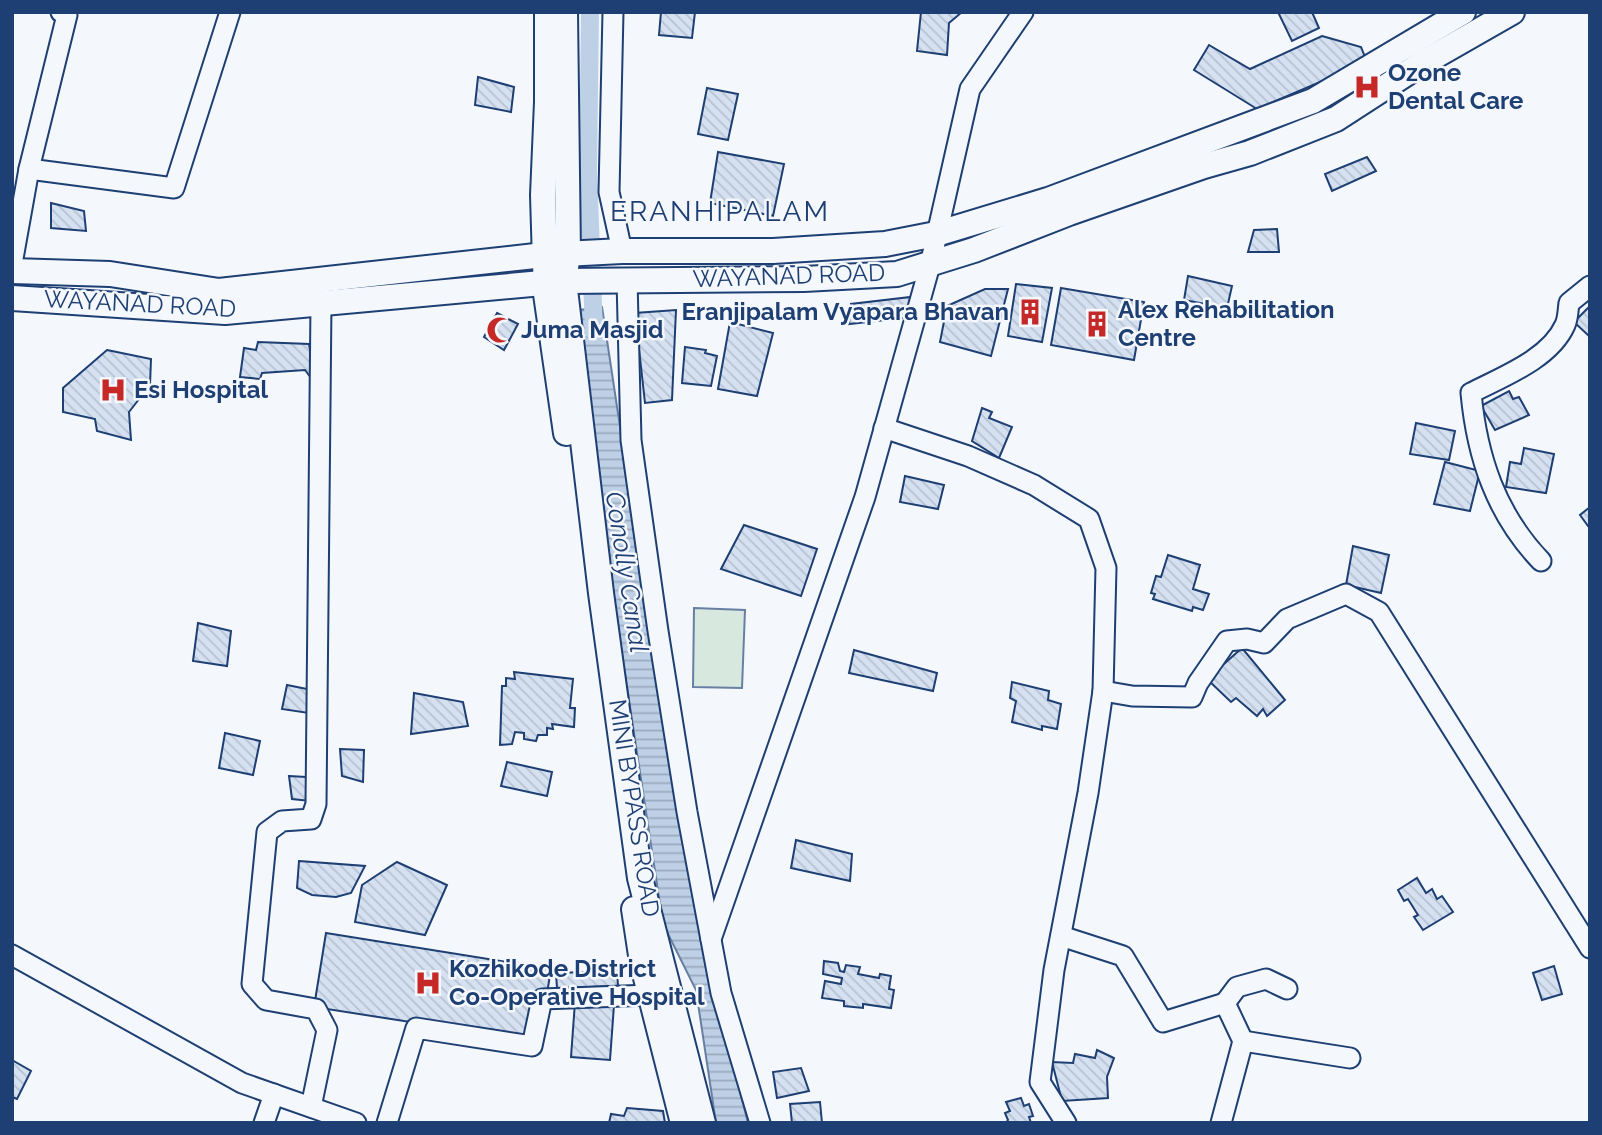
<svg xmlns="http://www.w3.org/2000/svg" width="1602" height="1135" viewBox="0 0 1602 1135" font-family="Raleway,sans-serif">
<defs>
<pattern id="water-rules" width="6" height="5" patternUnits="userSpaceOnUse" patternTransform="scale(1.75)"><rect width="6" height="5" fill="#bed0e5"/><path d="M0 2.5h6" fill="none" stroke="#9aaabe"/></pattern>
<pattern id="building-back-hatch" width="6" height="6" patternUnits="userSpaceOnUse" patternTransform="scale(1.75)"><rect width="6" height="6" fill="#d5e0f0"/><path d="M-1 5l2 2M0 0l6 6M5-1l2 2" fill="none" stroke="#b6c1d1"/></pattern>
</defs>
<rect width="100%" height="100%" fill="#f4f7fb"/>
<polygon fill="#d7e8df" stroke="#687fa3" stroke-width="2" points="694,608 745,610 742,688 693,687"/>
<polygon fill="url(#water-rules)" stroke="#687fa3" stroke-width="2" points="602,307 655,659 708,967 748,1123 716,1123 696,990 663,924 570,311"/>
<g fill="none" stroke-linecap="round" stroke-linejoin="round">
<polyline stroke="#bed0e5" stroke-width="18" points="590,12 588,172 594,331"/>
</g>
<g fill="url(#building-back-hatch)" stroke="#1d3f73" stroke-width="2">
<polygon points="661,12 695,12 692,38 659,35"/>
<polygon points="921,12 962,12 949,23 947,55 917,51"/>
<polygon points="1278,12 1312,12 1319,28 1292,41"/>
<polygon points="1322,36 1361,47 1367,62 1257,109 1194,70 1209,45 1250,69"/>
<polygon points="478,77 514,87 511,112 475,105"/>
<polygon points="707,88 738,94 728,140 698,134"/>
<polygon points="718,152 784,164 773,216 710,203"/>
<polygon points="1367,157 1376,171 1332,191 1325,174"/>
<polygon points="51,203 84,211 86,231 51,228"/>
<polygon points="1277,229 1279,252 1248,252 1254,230"/>
<polygon points="1188,276 1232,286 1227,308 1184,300"/>
<polygon points="1016,284 1052,288 1042,342 1008,336"/>
<polygon points="1061,288 1144,302 1134,360 1051,345"/>
<polygon points="985,289 1008,289 991,356 940,342 947,306"/>
<polygon points="919,296 911,317 849,324 851,304"/>
<polygon points="1590,306 1590,337 1574,322"/>
<polygon points="676,310 672,400 645,403 635,313"/>
<polygon points="497,313 518,324 504,350 484,337"/>
<polygon points="730,322 773,333 757,396 718,389"/>
<polygon points="258,342 309,344 310,350 326,350 311,378 305,370 262,373 260,379 240,377 244,348 256,350"/>
<polygon points="685,347 706,350 705,353 717,356 711,386 682,383"/>
<polygon points="107,350 151,359 150,385 129,412 131,440 97,431 95,419 63,412 63,388"/>
<polygon points="1509,391 1513,399 1519,397 1529,415 1495,430 1481,406"/>
<polygon points="982,408 992,412 989,418 1012,427 999,458 972,441"/>
<polygon points="1416,423 1455,431 1449,460 1410,454"/>
<polygon points="1524,448 1554,454 1546,493 1506,487 1510,462 1521,464"/>
<polygon points="1445,462 1480,471 1470,511 1434,504"/>
<polygon points="905,476 944,485 938,509 900,502"/>
<polygon points="1590,507 1590,525 1588,526 1580,515"/>
<polygon points="744,525 817,549 801,596 721,569"/>
<polygon points="1353,546 1389,555 1381,593 1346,585"/>
<polygon points="1168,555 1200,565 1193,589 1209,594 1203,610 1193,607 1192,611 1153,599 1155,594 1151,593 1156,576 1161,577"/>
<polygon points="198,623 231,631 227,666 193,661"/>
<polygon points="1242,648 1285,700 1267,716 1263,709 1257,716 1236,698 1231,702 1207,679"/>
<polygon points="854,650 937,673 933,691 849,673"/>
<polygon points="514,672 573,679 570,708 575,708 574,727 552,724 553,729 547,728 547,735 538,735 536,741 524,739 524,733 515,732 512,744 500,745 502,686 506,686 506,678 515,679"/>
<polygon points="1012,682 1049,691 1048,700 1061,704 1057,729 1042,726 1042,730 1012,722 1016,701 1010,698"/>
<polygon points="287,685 322,692 315,714 282,709"/>
<polygon points="414,693 463,702 468,726 411,734"/>
<polygon points="225,733 260,741 253,775 219,768"/>
<polygon points="340,749 364,750 363,782 342,776"/>
<polygon points="507,762 552,772 547,796 501,786"/>
<polygon points="289,776 323,778 320,802 292,799"/>
<polygon points="796,840 852,854 850,881 791,868"/>
<polygon points="299,861 365,866 351,893 336,897 312,895 297,888"/>
<polygon points="397,862 447,885 425,935 355,922 362,885"/>
<polygon points="1417,878 1426,893 1432,889 1437,899 1442,896 1453,912 1423,930 1414,917 1418,915 1408,899 1404,901 1398,890"/>
<polygon points="326,933 551,969 539,1042 314,1007"/>
<polygon points="824,961 838,963 840,971 844,972 846,965 860,967 858,974 879,978 880,974 891,976 889,989 894,990 891,1008 863,1004 863,1008 844,1006 844,1001 822,998 825,981 841,984 842,978 823,974"/>
<polygon points="1554,966 1562,994 1542,1000 1533,973"/>
<polygon points="617,971 618,986 557,988 556,973"/>
<polygon points="575,1002 614,1005 610,1060 571,1057"/>
<polygon points="1097,1050 1114,1058 1107,1077 1108,1098 1062,1101 1052,1062 1073,1063 1075,1054 1095,1058"/>
<polygon points="12,1060 31,1071 17,1099 12,1097"/>
<polygon points="801,1068 809,1091 777,1098 773,1072"/>
<polygon points="1021,1098 1024,1106 1029,1104 1033,1116 1029,1117 1031,1123 1006,1123 1008,1120 1005,1113 1010,1111 1006,1102"/>
<polygon points="820,1102 822,1123 792,1123 790,1104"/>
<polygon points="627,1108 663,1111 665,1123 609,1123 611,1114 624,1116"/>
</g>
<g fill="none" stroke-linecap="round" stroke-linejoin="round">
<g stroke="#1d3f73" stroke-width="23">
<g id="minor">
<polyline points="613,12 609,192 622,251"/>
<polyline points="29,169 67,15 61,12"/>
<polyline points="12,264 29,169 174,188 230,12"/>
<polyline points="627,280 631,440 658,631 687,812 721,993 760,1123"/>
<polyline points="884,428 968,456 1034,485 1089,519 1106,568 1103,691 1088,793 1054,970 1040,1082 1066,1123"/>
<path d="M1541 561C1496 514 1477 457 1471 393 1502 377 1550 359 1565 325 1568 319 1568 310 1569 303L1590 286"/>
<polyline points="1103,691 1132,696 1192,697 1198,683 1227,641 1247,639 1264,643 1287,619 1346,594 1379,612 1590,948"/>
<polyline points="1061,936 1123,956 1163,1022 1225,1003 1243,1041 1221,1123"/>
<polyline points="711,939 865,497 930,265 970,89 1023,12"/>
<polyline points="12,955 242,1083 356,1123"/>
<polyline points="1225,1003 1237,987 1266,979 1287,989"/>
<polyline points="1243,1041 1350,1058"/>
<polyline points="311,1107 327,1030 316,1009 266,1000 252,984 267,832 282,821 311,819 316,804 321,303"/>
<polyline points="264,1123 274,1094"/>
<polyline points="387,1123 416,1028 532,1046 542,999 650,995"/>
</g>
</g>
<g stroke="#1d3f73" stroke-width="28">
<g id="major">
<polyline points="547,12 547,102 543,195 546,294 566,433"/>
<polyline points="565,12 568,254 564,281 601,593 640,878 703,1123"/>
<polyline points="12,271 110,274 219,291 544,255 622,251 773,251 885,244 936,234 1048,200 1313,101 1463,12"/>
<polyline points="12,298 225,312 564,281 804,279 897,274 974,250 1069,213 1204,166 1250,153 1336,119 1421,64 1512,12"/>
<polyline points="634,909 642,962 683,1123"/>
</g>
</g>
<use href="#minor" stroke="#f4f7fb" stroke-width="19"/>
<use href="#major" stroke="#f4f7fb" stroke-width="24"/>
</g>
<defs>
<g id="hospital-bare" transform="scale(2.1)"><path d="M-5-5h3v3.5h4V-5h3V5h-3V1.5h-4V5h-3Z" fill="#c62828" stroke="#f4f7fb" stroke-width="2.5" paint-order="stroke"/></g>
<g id="building-bare" transform="scale(2.1)"><path d="M-4-6H4V6H1V3H-1V6H-4ZM-2.5-4.3h1.7v1.8h-1.7ZM.8-4.3h1.7v1.8H.8ZM-2.5-1h1.7V.8h-1.7ZM.8-1h1.7V.8H.8Z" fill="#c62828" stroke="#f4f7fb" stroke-width="2.5" paint-order="stroke"/></g>
<g id="mosque-bare" transform="scale(2.1)"><path d="M3.5-4.9A6 6 0 1 0 3.5 4.9A5 5 0 1 1 3.5-4.9Z" fill="#c62828" stroke="#f4f7fb" stroke-width="2.5" paint-order="stroke"/></g>
</defs>
<g fill-rule="evenodd">
<use href="#hospital-bare" x="1367" y="87"/>
<use href="#building-bare" x="1030" y="312"/>
<use href="#building-bare" x="1097" y="324"/>
<use href="#mosque-bare" x="500" y="330"/>
<use href="#hospital-bare" x="113" y="390"/>
<use href="#hospital-bare" x="428" y="983"/>
</g>
<g text-anchor="middle" stroke-width="5" stroke-linejoin="round" paint-order="stroke">
<g font-size="24" font-weight="bold" fill="#1d3f73" stroke="#f4f7fb" text-anchor="start">
<text x="1388" y="81">Ozone<tspan x="1388" dy="28">Dental Care</tspan></text>
<text x="1118" y="318">Alex Rehabilitation<tspan x="1118" dy="28">Centre</tspan></text>
<text x="1009" y="320" text-anchor="end">Eranjipalam Vyapara Bhavan</text>
<text x="521" y="338">Juma Masjid</text>
<text x="134" y="398">Esi Hospital</text>
<text x="449" y="977">Kozhikode District<tspan x="449" dy="28">Co-Operative Hospital</tspan></text>
</g>
<g font-size="24" fill="#1d3f73" stroke="#f4f7fb">
<text transform="translate(789 276) rotate(-2)" y="8">WAYANAD ROAD</text>
<text transform="translate(140 304) rotate(3)" y="8">WAYANAD ROAD</text>
<text transform="translate(634 808) rotate(81)" y="8">MINI BYPASS ROAD</text>
</g>
<g font-size="26" font-style="italic" fill="#1d3f73" stroke="#f4f7fb">
<text transform="translate(627 572) rotate(81)" y="9">Conolly Canal</text>
</g>
<g font-size="28" letter-spacing="2" fill="#1d3f73" stroke="#f4f7fb">
<text x="720" y="221">ERANHIPALAM</text>
</g>
</g>
<rect width="1602" height="1135" fill="none" stroke="#1d3f73" stroke-width="28"/>
</svg>
